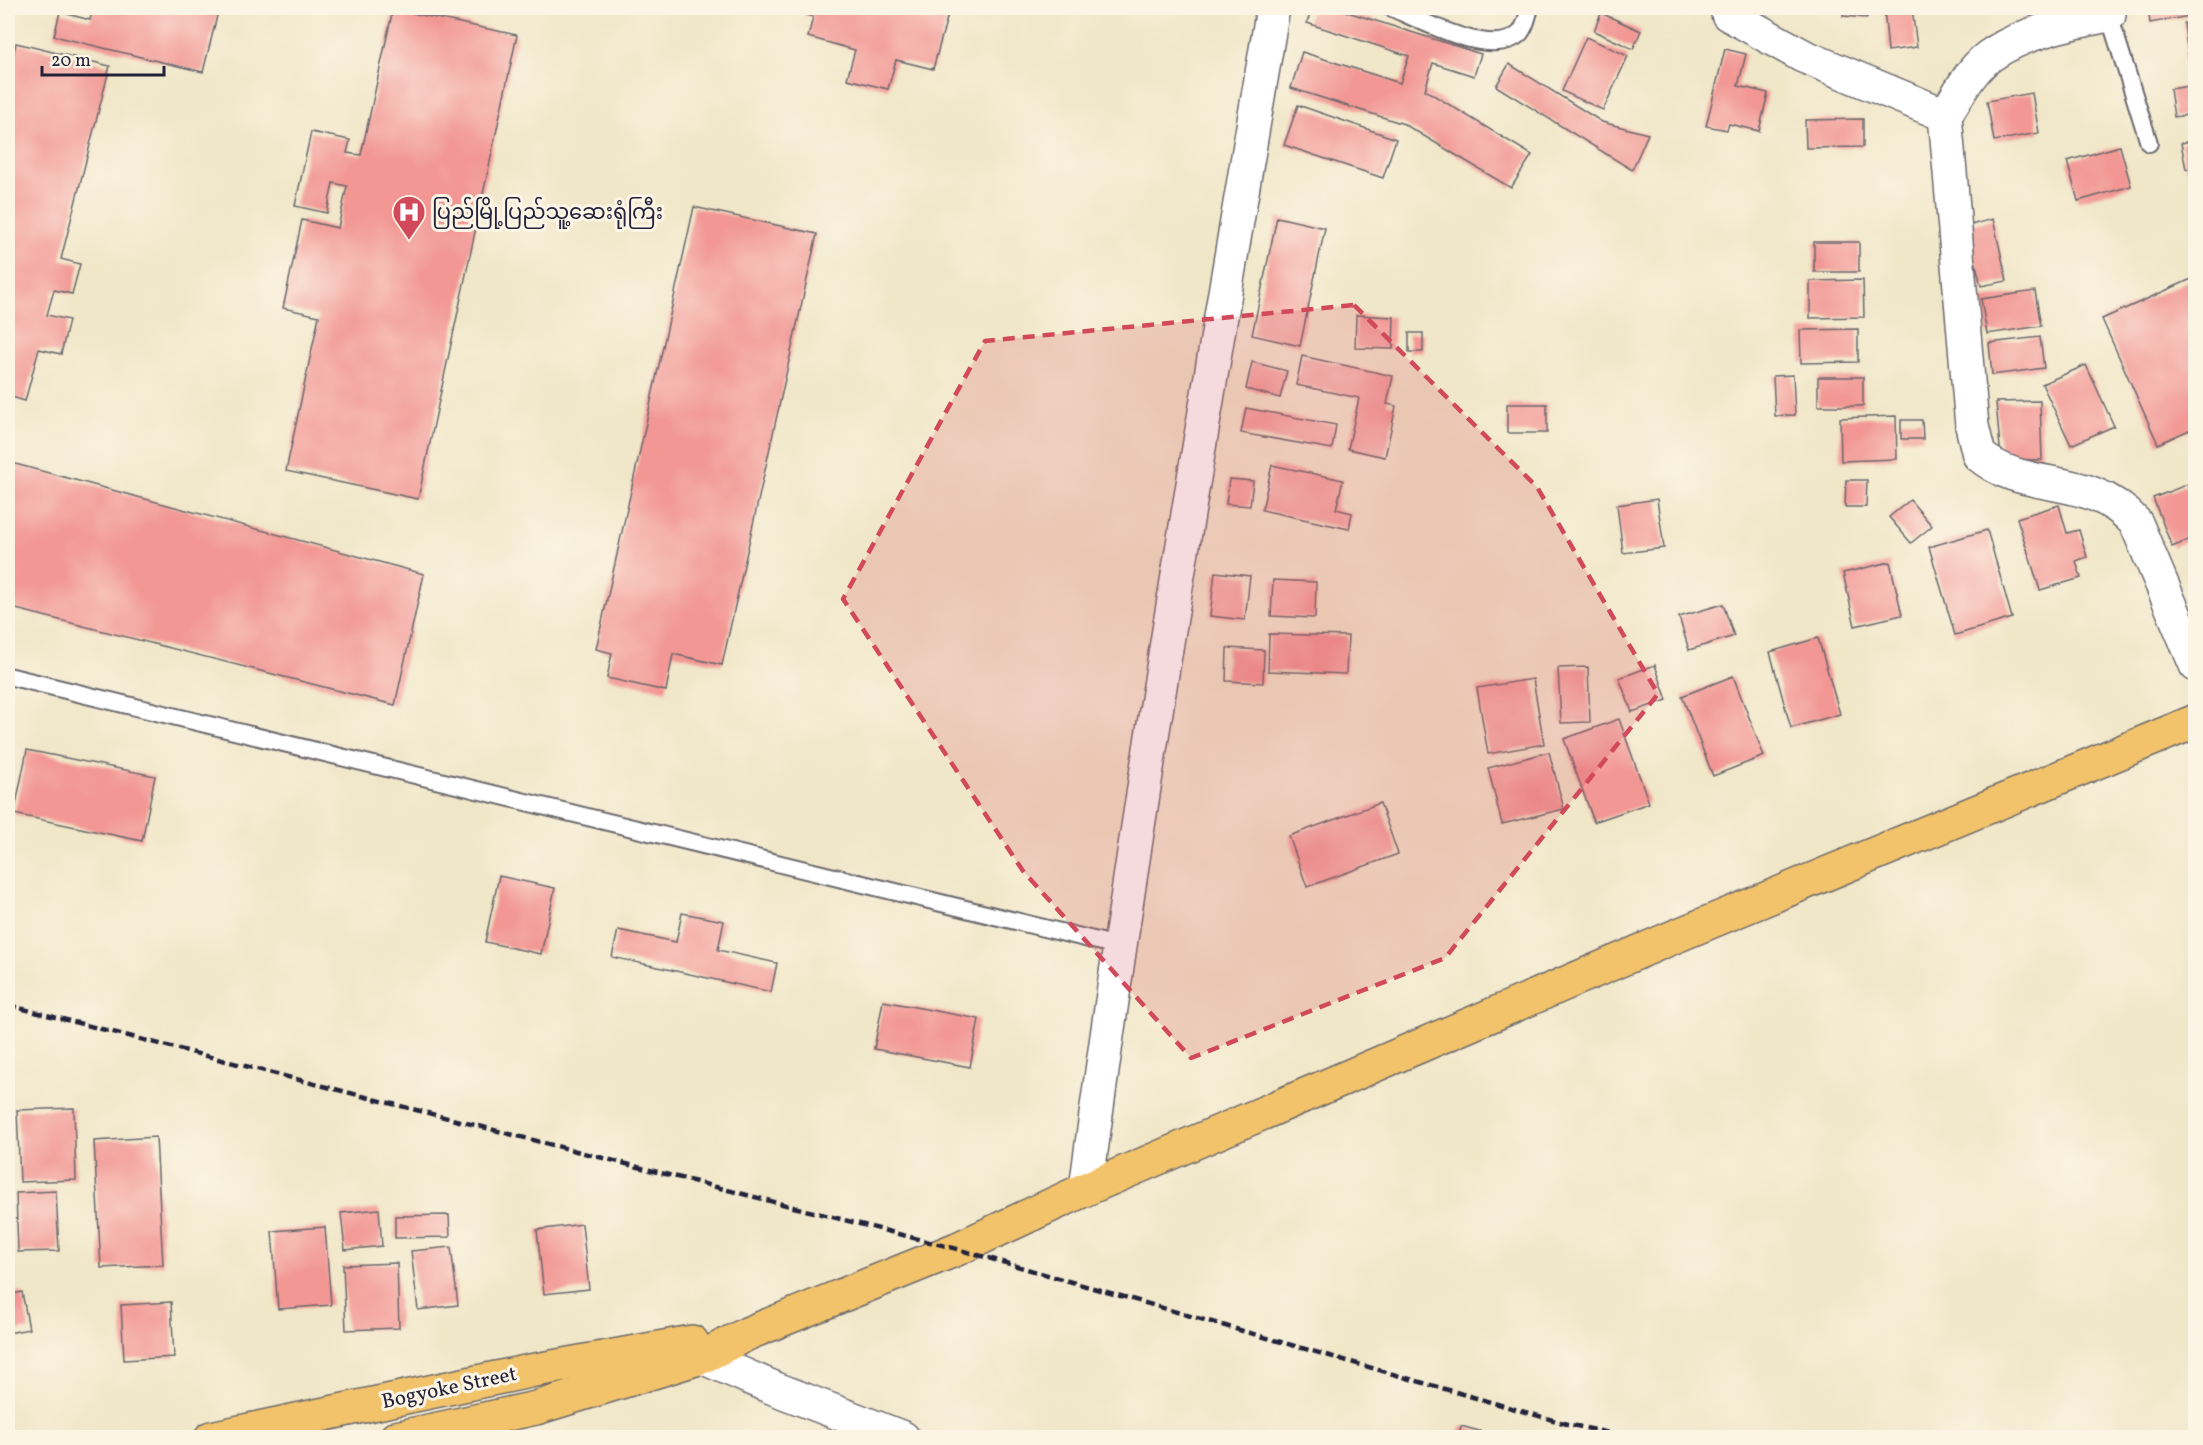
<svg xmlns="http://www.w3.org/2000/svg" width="2203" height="1445" viewBox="0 0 2203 1445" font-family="Vollkorn,'Noto Sans Myanmar',serif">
<rect width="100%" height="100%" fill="#fcf5e5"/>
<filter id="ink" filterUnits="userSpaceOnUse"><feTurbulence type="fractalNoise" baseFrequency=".0167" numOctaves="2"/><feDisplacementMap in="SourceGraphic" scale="12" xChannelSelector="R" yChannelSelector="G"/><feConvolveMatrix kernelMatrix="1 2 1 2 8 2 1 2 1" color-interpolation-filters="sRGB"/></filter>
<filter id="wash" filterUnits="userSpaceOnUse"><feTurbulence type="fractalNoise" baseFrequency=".008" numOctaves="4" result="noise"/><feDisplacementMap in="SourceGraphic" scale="24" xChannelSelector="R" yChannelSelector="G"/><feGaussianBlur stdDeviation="1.35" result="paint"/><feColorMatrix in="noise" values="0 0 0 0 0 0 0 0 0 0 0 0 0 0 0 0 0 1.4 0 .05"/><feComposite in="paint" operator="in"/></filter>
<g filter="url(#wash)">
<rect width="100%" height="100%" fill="#f0e6c8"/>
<g id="blocks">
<g fill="#f29794">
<polygon points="93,8 219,8 203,72 54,36 60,12 90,20"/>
<polygon points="806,8 920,8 948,14 933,69 896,60 888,89 847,79 855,50 808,37 813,17 804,14"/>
<polygon points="1312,8 1335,8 1481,54 1474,76 1433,63 1425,90 1532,155 1511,188 1404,124 1291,88 1302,52 1400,83 1409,56 1307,23"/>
<polygon points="1844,8 1868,8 1867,18 1843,16"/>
<polygon points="1884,8 1912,8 1917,47 1888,51"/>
<polygon points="2148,8 2195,8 2196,15 2150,23"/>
<polygon points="393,9 517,35 418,499 286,471 319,316 283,308 302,220 338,228 347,186 333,183 327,213 295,206 311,132 350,140 347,153 361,155"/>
<polygon points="1601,13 1641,31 1633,49 1594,31"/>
<polygon points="2196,21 2196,69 2190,70 2184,23"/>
<polygon points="1586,37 1628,56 1603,110 1562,91"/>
<polygon points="16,43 110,66 61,259 80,264 72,294 54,290 47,315 69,320 61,354 39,349 25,401 8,396 8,76"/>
<polygon points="1725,49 1746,54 1738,86 1768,93 1759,131 1729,124 1727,130 1706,126"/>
<polygon points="1509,64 1602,122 1648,134 1632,170 1496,86"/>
<polygon points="2196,85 2196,114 2174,117 2170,89"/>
<polygon points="2032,93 2039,133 1994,141 1987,101"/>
<polygon points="1298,105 1396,139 1383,178 1284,145"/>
<polygon points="1863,119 1863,147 1806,148 1805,120"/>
<polygon points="2196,140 2196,167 2186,169 2181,143"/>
<polygon points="2120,146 2131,186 2078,201 2067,161"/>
<polygon points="694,207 817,234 722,665 673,654 666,691 607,678 612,653 596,649"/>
<polygon points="1277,217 1325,228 1300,346 1252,335"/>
<polygon points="1993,219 2007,281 1981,286 1967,226"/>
<rect x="1814" y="242" width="45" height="30"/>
<polygon points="2196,277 2196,427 2158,444 2102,319"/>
<polygon points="1863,280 1864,317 1810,318 1810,281"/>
<polygon points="2035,291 2041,326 1987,334 1981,299"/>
<polygon points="1356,315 1394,317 1393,349 1355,348"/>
<polygon points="1858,329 1858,362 1801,363 1800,330"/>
<rect x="1409" y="333" width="14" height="19"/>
<polygon points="2040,337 2044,368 1992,375 1989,343"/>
<polygon points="1302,356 1393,376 1387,404 1396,406 1385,457 1348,449 1359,398 1296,385"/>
<polygon points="1252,362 1287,371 1280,398 1246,389"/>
<polygon points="2086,365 2114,426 2071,445 2042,384"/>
<polygon points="1793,375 1795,415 1775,416 1773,376"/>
<rect x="1818" y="377" width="45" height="29"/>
<polygon points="2040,401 2042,460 2001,459 1996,402"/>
<rect x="1507" y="404" width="40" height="29"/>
<polygon points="1246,408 1336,425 1332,449 1241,433"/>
<polygon points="1896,416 1897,459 1841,461 1840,418"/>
<polygon points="1901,420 1922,420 1923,439 1901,439"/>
<polygon points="8,462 424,574 395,705 8,607"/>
<polygon points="1272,465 1343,480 1336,509 1352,513 1349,529 1262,510"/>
<polygon points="1229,479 1253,481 1250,506 1226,504"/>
<polygon points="1846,480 1867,480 1866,507 1845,507"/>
<polygon points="2196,481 2196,537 2172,547 2153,498"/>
<polygon points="1657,499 1664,548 1623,553 1617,505"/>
<polygon points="1910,500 1932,526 1911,543 1889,517"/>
<polygon points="2059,505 2067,533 2079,530 2087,557 2076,561 2081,578 2040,590 2017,518"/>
<polygon points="1987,530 2012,618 1955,635 1929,547"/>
<polygon points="1890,562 1902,615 1855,626 1843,573"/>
<polygon points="1215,572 1250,576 1245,620 1210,616"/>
<polygon points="1273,580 1316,582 1315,618 1271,616"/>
<polygon points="1723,604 1734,636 1689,650 1679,617"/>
<polygon points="1269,634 1348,636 1346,674 1268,671"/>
<polygon points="1818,638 1840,714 1791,728 1770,652"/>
<polygon points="1227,648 1264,650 1263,683 1226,681"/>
<polygon points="1655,665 1667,700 1632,712 1619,678"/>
<polygon points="1588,667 1590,722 1561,723 1558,668"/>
<polygon points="1733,676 1764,756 1713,776 1682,696"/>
<polygon points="1533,679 1544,744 1488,754 1477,688"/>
<polygon points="1619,719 1649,803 1594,822 1564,739"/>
<polygon points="27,750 155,776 142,841 14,814"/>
<polygon points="1549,752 1564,809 1502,824 1488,768"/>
<polygon points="1380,803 1398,854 1307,887 1289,836"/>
<polygon points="499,876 555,888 541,954 485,942"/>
<polygon points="682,913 724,921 718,950 777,963 771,992 612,957 618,930 676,942"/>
<polygon points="883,1001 979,1019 970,1067 874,1049"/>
<polygon points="74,1108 76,1180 20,1182 17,1110"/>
<polygon points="156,1137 163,1265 101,1268 94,1141"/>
<polygon points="56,1191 59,1251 18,1252 16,1193"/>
<polygon points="379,1209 382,1246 345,1250 341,1213"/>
<polygon points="449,1215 450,1237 395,1238 395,1216"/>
<polygon points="582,1224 589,1289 544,1294 537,1230"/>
<polygon points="325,1227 331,1305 278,1309 272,1231"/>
<polygon points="451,1247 458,1305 418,1310 411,1251"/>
<polygon points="397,1263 399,1328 346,1330 343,1265"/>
<polygon points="22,1292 29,1329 8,1333 8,1295"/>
<polygon points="171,1302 174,1357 124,1360 121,1305"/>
<polygon points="1461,1426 1494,1435 1493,1438 1458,1438"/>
</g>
</g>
</g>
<g filter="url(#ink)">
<use href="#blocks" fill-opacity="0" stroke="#6a676c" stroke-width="1.5"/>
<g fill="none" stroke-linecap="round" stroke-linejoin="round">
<g stroke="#6a676c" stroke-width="20">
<g id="service">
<path d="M1392 8C1421 20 1493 60 1520 33 1526 26 1527 17 1530 8"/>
<polyline points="2109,15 2149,143"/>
<polyline points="8,676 1118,946"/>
</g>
</g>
<g stroke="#6a676c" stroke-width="36">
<g id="minor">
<path d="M1728 14 1803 56 1945 115 1972 426 1979 455C2025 495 2088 470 2136 523L2196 665"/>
<path d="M1945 115C1959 94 1972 66 1994 53 2027 31 2071 23 2109 15L2108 8"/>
<path d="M1086 1189C1138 794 1207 401 1273 8"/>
</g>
</g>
<g stroke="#6a676c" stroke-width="36">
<polyline id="tertiary" points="702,1357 776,1389 903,1438"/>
</g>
<g stroke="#6a676c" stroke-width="36">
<g id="primary">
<polyline points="211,1438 530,1371 692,1342"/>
<polyline points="396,1438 536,1408 702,1357 749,1333 957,1249 1086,1189 1676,936 2196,721"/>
</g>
</g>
<use href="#service" stroke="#fff" stroke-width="16"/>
<use href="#minor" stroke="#fff" stroke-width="33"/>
<use href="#tertiary" stroke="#fff" stroke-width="33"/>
<use href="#primary" stroke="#f2c36a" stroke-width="33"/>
<polyline stroke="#22223b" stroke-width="4.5" stroke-dasharray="9 4.5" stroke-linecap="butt" points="8,1005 957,1249 1567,1424 1633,1438"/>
</g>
</g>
<path fill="#d1495b" fill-opacity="0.2" stroke="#d1495b" stroke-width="4.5" stroke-dasharray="12 8" stroke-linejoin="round" d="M1354 305 1537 487 1658 694 1445 958 1191 1058 1023 871 843 599 985 341Z"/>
<defs>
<g id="hospital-pin" transform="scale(1.725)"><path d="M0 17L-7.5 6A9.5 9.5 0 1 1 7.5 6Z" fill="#d1495b" stroke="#fcf5e5"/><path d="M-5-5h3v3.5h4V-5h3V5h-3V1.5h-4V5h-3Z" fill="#fff"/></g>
</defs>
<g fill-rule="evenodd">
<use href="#hospital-pin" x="409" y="212"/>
</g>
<g text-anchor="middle" stroke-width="6" stroke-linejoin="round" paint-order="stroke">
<g font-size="21" fill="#22223b" stroke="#fcf5e5" text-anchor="start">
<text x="432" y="219">ပြည်မြို့ပြည်သူ့ဆေးရုံကြီး</text>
</g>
<g font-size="21" fill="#22223b" stroke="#fcf5e5">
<text transform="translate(449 1387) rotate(-12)" y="7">Bogyoke Street</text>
</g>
</g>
<rect width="2203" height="1445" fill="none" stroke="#fcf5e5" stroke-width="30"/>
<path d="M42 66v9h122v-9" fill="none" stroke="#22223b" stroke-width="3"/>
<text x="51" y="66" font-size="18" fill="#22223b" stroke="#fcf5e5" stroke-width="4.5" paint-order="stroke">20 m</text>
</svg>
